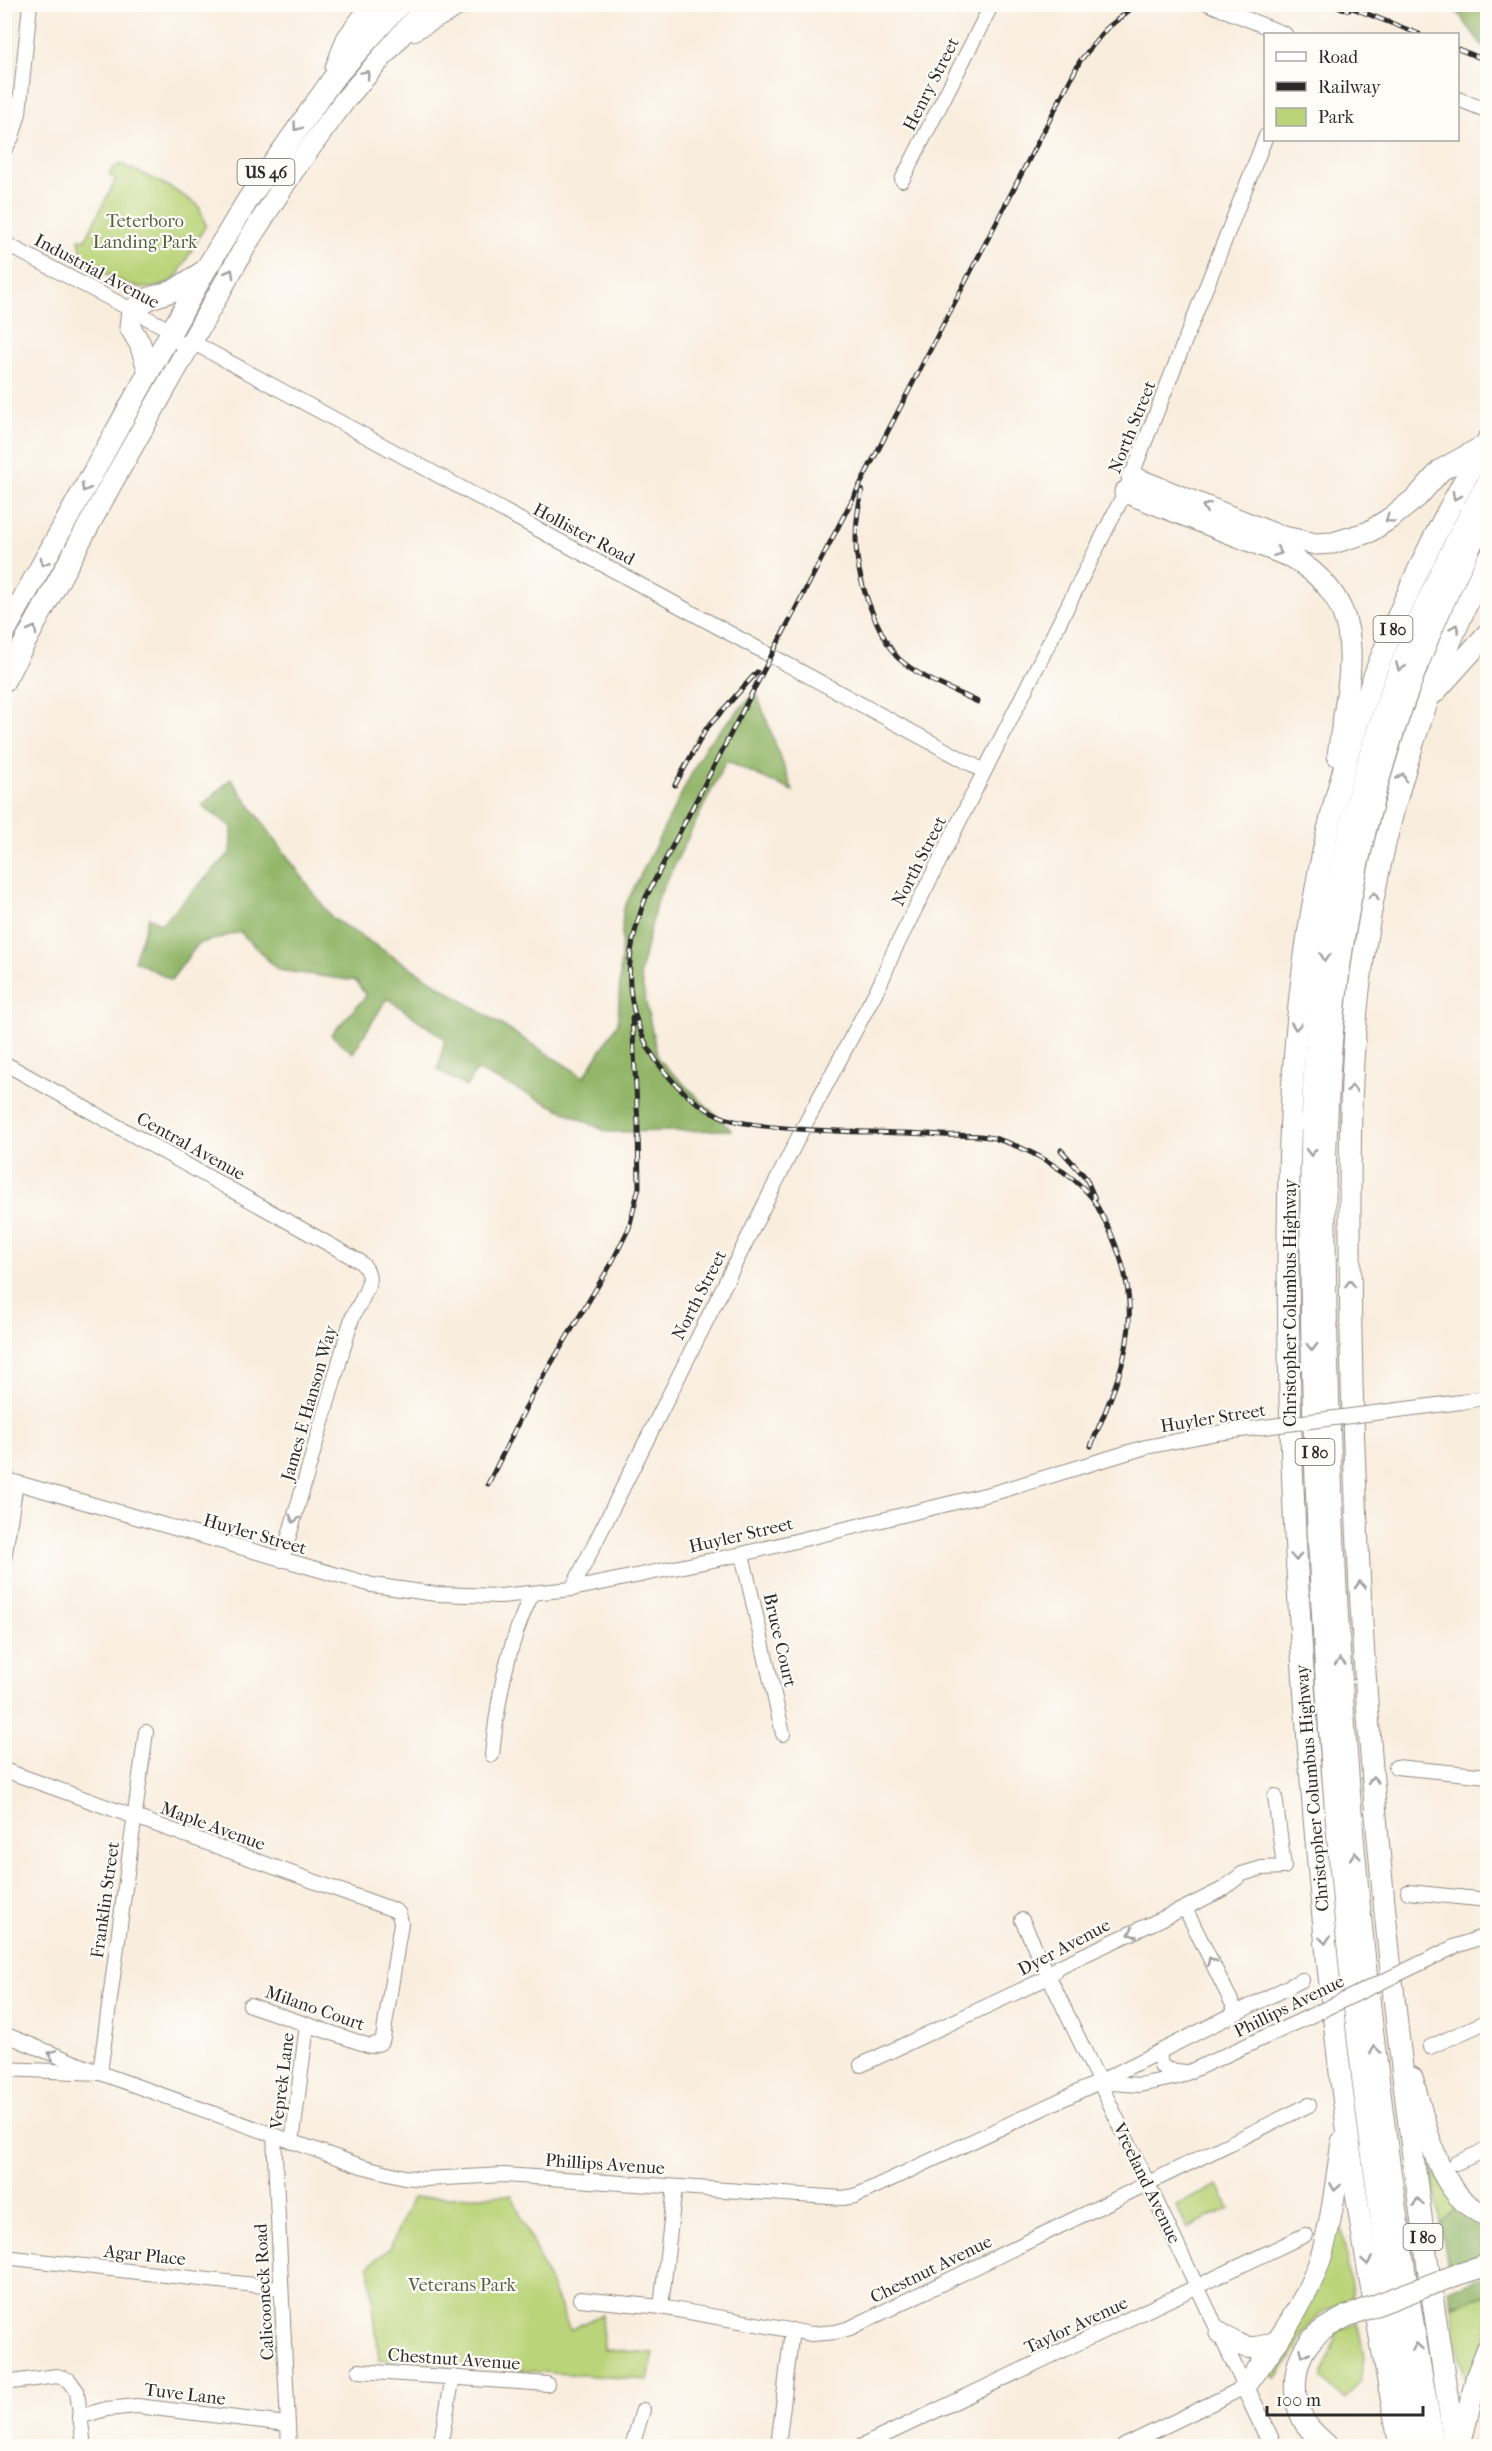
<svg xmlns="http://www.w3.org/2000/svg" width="1492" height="2451" viewBox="0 0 1492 2451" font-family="'IM FELL French Canon',serif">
<rect width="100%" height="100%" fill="#fdfcf7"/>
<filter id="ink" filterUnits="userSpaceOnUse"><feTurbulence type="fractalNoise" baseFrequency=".0167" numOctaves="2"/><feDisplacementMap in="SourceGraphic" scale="12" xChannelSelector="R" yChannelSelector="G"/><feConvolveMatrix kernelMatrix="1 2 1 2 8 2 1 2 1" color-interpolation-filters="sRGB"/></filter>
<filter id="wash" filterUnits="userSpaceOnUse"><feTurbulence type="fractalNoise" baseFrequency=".008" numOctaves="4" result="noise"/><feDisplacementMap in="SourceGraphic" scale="24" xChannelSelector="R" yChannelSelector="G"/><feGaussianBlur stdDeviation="1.35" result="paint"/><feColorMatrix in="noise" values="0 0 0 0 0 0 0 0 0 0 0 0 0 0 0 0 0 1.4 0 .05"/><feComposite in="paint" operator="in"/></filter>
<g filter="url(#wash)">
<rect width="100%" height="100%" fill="#f9edde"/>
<g fill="#bad479" stroke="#728052" stroke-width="1.5">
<path d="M121 164 166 185 198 205 206 225 177 276C149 304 111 276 83 262L79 239 85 240 116 179 109 175 112 169Z"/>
<polygon points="1432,2169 1457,2207 1440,2224"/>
<polygon points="1218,2185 1229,2208 1187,2228 1176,2206"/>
<polygon points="512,2195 570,2330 602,2314 604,2350 654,2353 648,2380 379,2360 369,2265 390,2248 412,2198"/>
<path d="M1340 2216 1353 2300C1343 2304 1331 2307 1322 2313 1299 2329 1296 2361 1275 2378L1265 2369Z"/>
<polygon points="1487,2295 1487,2334 1469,2386 1459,2358 1452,2305"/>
<polygon points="1357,2322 1364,2356 1360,2381 1344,2399 1322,2379 1337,2331"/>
</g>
<g fill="#93b669" stroke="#5f704a" stroke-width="1.5">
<polygon points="1452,5 1487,5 1487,50 1485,49"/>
<polygon points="756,692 793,791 726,761 657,900 640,974 658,1059 731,1130 608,1132 476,1070 466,1087 438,1070 445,1039 387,998 353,1053 331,1035 366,996 356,981 278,970 240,932 198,944 171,980 134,960 149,917 161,924 230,853 232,827 202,806 231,779 332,918 584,1077 618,1023 623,910 706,745"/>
<polygon points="1457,2207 1475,2221 1487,2225 1487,2254 1448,2264 1440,2224"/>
<polygon points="1487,2275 1487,2295 1452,2305 1449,2289"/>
</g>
</g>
<g filter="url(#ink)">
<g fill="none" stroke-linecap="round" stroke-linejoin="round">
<g stroke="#928c84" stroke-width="16">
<g id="minor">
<polyline points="1209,4 1285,34"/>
<polyline points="1458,99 1488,111"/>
<polyline points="4,151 12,137 19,113 30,4"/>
<polyline points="902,180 992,4"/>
<polyline points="4,243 172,331 176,341 185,346 192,342 205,349 984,771"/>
<path d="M4 1063 359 1261C380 1277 362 1298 353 1316 350 1323 348 1331 346 1339L282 1560"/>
<polyline points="1461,1402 1488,1397"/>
<polyline points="4,1479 372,1585 436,1594 500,1596 572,1589 742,1554 997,1492 1146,1447 1217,1433"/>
<polyline points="742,1554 783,1734"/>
<polyline points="4,1559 16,1483"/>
<polyline points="572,1589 802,1130 881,982 893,953 1125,492 1266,136"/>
<path d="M492 1755C498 1698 507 1645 532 1594"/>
<polyline points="1396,1767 1488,1776"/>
<polyline points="4,1770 394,1910 399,1914 401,1923 383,2038 380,2043 370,2046 250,2005"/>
<polyline points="1408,1892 1488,1900"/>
<polyline points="1185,1908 1237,2013"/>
<polyline points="1022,1920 1245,2387 1124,2446"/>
<polyline points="1419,1964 1456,1946 1488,1935"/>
<polyline points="4,2034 100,2073 146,1732"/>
<polyline points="1430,2047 1488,2021"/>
<polyline points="1159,2052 1161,2066 1169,2070 1185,2072"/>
<polyline points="861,2065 1049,1977 1058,1967 1185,1908 1223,1889 1242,1874 1262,1868 1284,1867 1275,1796"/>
<polyline points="4,2069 100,2073 361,2166 404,2177 425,2179 504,2175 843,2198 855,2196 1099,2082 1139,2085 1178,2077 1302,2020"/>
<polyline points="1099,2082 1302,1980"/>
<polyline points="274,2135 289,2446"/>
<polyline points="292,2142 307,2025"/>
<polyline points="1456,2163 1488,2149"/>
<polyline points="4,2257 281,2288"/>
<polyline points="580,2299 661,2307 812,2334 836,2332 850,2328 1309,2105"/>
<polyline points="661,2307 675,2187"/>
<polyline points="359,2371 547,2384"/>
<polyline points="4,2383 57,2376 69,2380 77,2391 84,2446"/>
<polyline points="79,2417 106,2409 137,2406 287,2424"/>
<polyline points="440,2446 453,2377"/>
<polyline points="632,2446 643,2410"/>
<polyline points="778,2446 792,2330"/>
<polyline points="862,2446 1305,2235"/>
</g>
</g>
<g stroke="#928c84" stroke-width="20">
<polyline id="major" points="1245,2387 1273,2446"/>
</g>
<g stroke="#928c84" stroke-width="23">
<g id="highway">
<polyline points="413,30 460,4"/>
<polyline points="336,68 347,39 373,4"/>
<polyline points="149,372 140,344 130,327 132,310 150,298 175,290 201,273"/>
<polyline points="1132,477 1279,536 1316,544 1333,543 1369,532 1392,517 1417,497 1441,470 1484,446"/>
<path d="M1125 492 1291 557C1375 605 1348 677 1338 756"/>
<polyline points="4,633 206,269 249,198 332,80 400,4"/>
<polyline points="4,681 109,488 250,238 293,171 345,100 428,4"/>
<polyline points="1434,693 1488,633"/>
<path d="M1412 2078C1426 2122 1437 2201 1488 2215"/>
<polyline points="1456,2275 1488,2265"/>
<path d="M1220 2333C1242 2349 1252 2352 1278 2341"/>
<path d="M1245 2387C1273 2348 1304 2307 1320 2260 1332 2222 1336 2181 1342 2142"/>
<path d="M1328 2446C1319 2438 1308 2429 1303 2419 1291 2397 1293 2363 1309 2343 1319 2330 1333 2324 1347 2316"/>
<path d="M1400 2446C1383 2355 1366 2264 1353 2172 1326 1979 1309 1784 1298 1588 1291 1472 1288 1355 1288 1238 1289 1128 1293 1019 1312 910 1339 745 1401 583 1488 440"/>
<path d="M1418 2446C1367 2163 1335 1875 1321 1588 1315 1474 1311 1360 1311 1246 1310 1152 1312 1058 1324 965 1347 795 1403 631 1488 482"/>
<path d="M1434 2446C1372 2106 1339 1760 1329 1415 1324 1244 1318 1070 1350 902 1375 766 1422 635 1488 512"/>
<path d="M1455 2446C1405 2133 1368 1818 1356 1500 1352 1407 1350 1314 1350 1221 1350 1144 1350 1067 1359 990 1377 840 1421 695 1488 559"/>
<polyline points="1460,2446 1477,2375 1488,2348"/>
</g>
</g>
<use href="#minor" stroke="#fff" stroke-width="14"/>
<use href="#major" stroke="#fff" stroke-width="18"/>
<use href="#highway" stroke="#fff" stroke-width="21"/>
<g stroke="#2b2b2b" stroke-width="5">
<g id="rail">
<polyline points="1328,4 1349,10"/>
<polyline points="1342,4 1419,34"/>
<polyline points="1458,49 1488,61"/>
<path d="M862 490C851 538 855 574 875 619 881 631 888 648 898 658 920 678 951 689 978 702"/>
<polyline points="675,785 706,729 757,672"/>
<polyline points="1061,1150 1086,1178 1095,1199"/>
<path d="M1091 1446C1118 1380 1144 1330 1120 1257 1116 1246 1112 1234 1106 1223 1102 1216 1098 1207 1093 1199 1072 1172 1030 1149 997 1139 981 1134 960 1136 942 1135 886 1131 829 1133 773 1127 756 1125 736 1123 720 1116 687 1101 656 1068 642 1035 622 987 628 944 646 897L1080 61 1106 29 1137 4"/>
<polyline points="488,1484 531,1397 611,1264 629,1228 639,1187 638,1124 632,1018"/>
</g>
</g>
<use href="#rail" stroke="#fdfcf7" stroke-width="3" stroke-dasharray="9" stroke-linecap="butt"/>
<g stroke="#928c84" stroke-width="16" stroke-linecap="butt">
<g id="minor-bridge">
<polyline points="1217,1433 1461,1402"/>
<polyline points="1302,2020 1419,1964"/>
</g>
</g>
<g stroke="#928c84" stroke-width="23" stroke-linecap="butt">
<polyline id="highway-bridge" points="1347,2316 1456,2275"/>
</g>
<use href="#minor-bridge" stroke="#fff" stroke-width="14"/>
<use href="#highway-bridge" stroke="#fff" stroke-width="21"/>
</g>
<defs><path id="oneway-chevron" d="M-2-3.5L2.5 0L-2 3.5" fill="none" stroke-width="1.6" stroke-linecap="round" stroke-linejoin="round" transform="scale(1.5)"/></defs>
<g stroke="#a0a0a0">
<use href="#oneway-chevron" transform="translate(366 74) rotate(-50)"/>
<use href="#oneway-chevron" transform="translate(297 127) rotate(126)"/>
<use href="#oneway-chevron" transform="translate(230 273) rotate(-61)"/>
<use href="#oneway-chevron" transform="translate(85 488) rotate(119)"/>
<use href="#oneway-chevron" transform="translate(1456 496) rotate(118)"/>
<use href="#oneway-chevron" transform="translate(1206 507) rotate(-158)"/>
<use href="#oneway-chevron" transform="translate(1389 519) rotate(145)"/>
<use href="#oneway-chevron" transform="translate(1278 552) rotate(21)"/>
<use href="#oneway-chevron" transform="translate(44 562) rotate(119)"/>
<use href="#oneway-chevron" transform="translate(1455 628) rotate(-67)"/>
<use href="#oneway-chevron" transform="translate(33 630) rotate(-61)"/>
<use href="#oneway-chevron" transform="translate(1400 667) rotate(111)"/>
<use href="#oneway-chevron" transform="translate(1402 777) rotate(-74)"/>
<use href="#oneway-chevron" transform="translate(1374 896) rotate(-80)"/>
<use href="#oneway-chevron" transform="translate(1325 957) rotate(98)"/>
<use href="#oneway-chevron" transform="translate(1296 1026) rotate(96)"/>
<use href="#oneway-chevron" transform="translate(1352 1089) rotate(-87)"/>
<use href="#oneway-chevron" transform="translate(1311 1152) rotate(91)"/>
<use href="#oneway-chevron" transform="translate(1350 1284) rotate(-91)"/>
<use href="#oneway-chevron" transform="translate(1312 1347) rotate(89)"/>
<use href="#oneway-chevron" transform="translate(294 1519) rotate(106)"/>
<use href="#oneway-chevron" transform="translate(1296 1557) rotate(87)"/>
<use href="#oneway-chevron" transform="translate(1360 1585) rotate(-93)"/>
<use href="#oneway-chevron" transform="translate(1340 1662) rotate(-94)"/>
<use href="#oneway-chevron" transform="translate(1373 1780) rotate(-94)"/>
<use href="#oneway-chevron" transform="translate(1355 1856) rotate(-95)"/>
<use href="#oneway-chevron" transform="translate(1132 1933) rotate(155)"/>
<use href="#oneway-chevron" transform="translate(1325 1940) rotate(84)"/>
<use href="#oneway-chevron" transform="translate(1211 1961) rotate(-116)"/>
<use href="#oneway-chevron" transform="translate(1375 2050) rotate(-97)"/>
<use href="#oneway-chevron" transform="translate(52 2054) rotate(-158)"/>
<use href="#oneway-chevron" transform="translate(1335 2187) rotate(99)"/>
<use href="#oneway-chevron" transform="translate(1418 2202) rotate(-98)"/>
<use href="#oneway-chevron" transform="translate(1367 2261) rotate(81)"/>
<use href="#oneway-chevron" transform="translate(1417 2347) rotate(-99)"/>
<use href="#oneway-chevron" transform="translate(1304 2353) rotate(114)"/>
</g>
</g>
<g text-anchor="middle" stroke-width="4.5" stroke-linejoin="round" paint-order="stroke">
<g fill="#fdfcf7" stroke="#6a6a68" stroke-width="1.5">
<rect x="237.5" y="159" width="57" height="26" rx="4.5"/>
<rect x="1373.5" y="616" width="39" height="26" rx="4.5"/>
<rect x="1295.5" y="1439" width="39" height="26" rx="4.5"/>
<rect x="1403.5" y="2224" width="39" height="26" rx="4.5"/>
</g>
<g font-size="16" font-weight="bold" fill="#2b2b2b">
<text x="266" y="178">US 46</text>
<text x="1393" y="635">I 80</text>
<text x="1315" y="1458">I 80</text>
<text x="1423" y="2243">I 80</text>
</g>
<g font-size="18" fill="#2b2b2b" stroke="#fdfcf7">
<text transform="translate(931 84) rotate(-63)" y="6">Henry Street</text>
<text transform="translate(97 271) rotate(28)" y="6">Industrial Avenue</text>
<text transform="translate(1132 427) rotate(-68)" y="6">North Street</text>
<text transform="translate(584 534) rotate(28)" y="6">Hollister Road</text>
<text transform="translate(919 861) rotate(-63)" y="6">North Street</text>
<text transform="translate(191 1146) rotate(29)" y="6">Central Avenue</text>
<text transform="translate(699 1295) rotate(-63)" y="6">North Street</text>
<text transform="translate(1290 1303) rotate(-90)" y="6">Christopher Columbus Highway</text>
<text transform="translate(309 1403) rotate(-74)" y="6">James E Hanson Way</text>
<text transform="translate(1213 1418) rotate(-9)" y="6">Huyler Street</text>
<text transform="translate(255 1534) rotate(16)" y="6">Huyler Street</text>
<text transform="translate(741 1535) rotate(-13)" y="6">Huyler Street</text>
<text transform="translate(780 1640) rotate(77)" y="6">Bruce Court</text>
<text transform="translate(1312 1788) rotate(-95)" y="6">Christopher Columbus Highway</text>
<text transform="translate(213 1826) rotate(20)" y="6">Maple Avenue</text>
<text transform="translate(105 1900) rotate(-82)" y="6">Franklin Street</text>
<text transform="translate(1064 1947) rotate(-28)" y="6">Dyer Avenue</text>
<text transform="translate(1289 2006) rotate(-26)" y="6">Phillips Avenue</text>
<text transform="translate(315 2008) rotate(19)" y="6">Milano Court</text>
<text transform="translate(282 2081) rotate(-83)" y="6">Veprek Lane</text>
<text transform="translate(605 2164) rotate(4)" y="6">Phillips Avenue</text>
<text transform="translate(1147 2183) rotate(64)" y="6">Vreeland Avenue</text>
<text transform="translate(145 2255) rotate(6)" y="6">Agar Place</text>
<text transform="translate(931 2269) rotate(-26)" y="6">Chestnut Avenue</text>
<text transform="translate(264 2292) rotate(-93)" y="6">Calicooneck Road</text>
<text transform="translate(1076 2325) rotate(-25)" y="6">Taylor Avenue</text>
<text transform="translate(454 2359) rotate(4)" y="6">Chestnut Avenue</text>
<text transform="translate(185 2394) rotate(7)" y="6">Tuve Lane</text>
</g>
<g font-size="18" fill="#565e42" stroke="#fdfcf7">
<text x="145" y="227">Teterboro<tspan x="145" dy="21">Landing Park</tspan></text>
<text x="462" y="2291">Veterans Park</text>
</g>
</g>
<rect width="1492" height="2451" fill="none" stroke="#fdfcf7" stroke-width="24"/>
<rect x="1264" y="33" width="195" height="108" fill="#fdfcf7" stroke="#a9a8a5" stroke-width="1.5"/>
<rect x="1276" y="52" width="30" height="9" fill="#ffffff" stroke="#a9a8a5" stroke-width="1.5"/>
<text x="1318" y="63" font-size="18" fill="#2b2b2b">Road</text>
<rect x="1276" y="82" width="30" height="9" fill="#2b2b2b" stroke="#a9a8a5" stroke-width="1.5"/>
<text x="1318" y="93" font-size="18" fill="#2b2b2b">Railway</text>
<rect x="1276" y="108" width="30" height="18" fill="#bad479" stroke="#a9a8a5" stroke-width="1.5"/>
<text x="1318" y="123" font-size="18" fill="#2b2b2b">Park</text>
<path d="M1267 2406v9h156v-9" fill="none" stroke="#2b2b2b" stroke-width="3"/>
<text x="1276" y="2406" font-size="18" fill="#2b2b2b" stroke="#fdfcf7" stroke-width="4.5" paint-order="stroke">100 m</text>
</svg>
